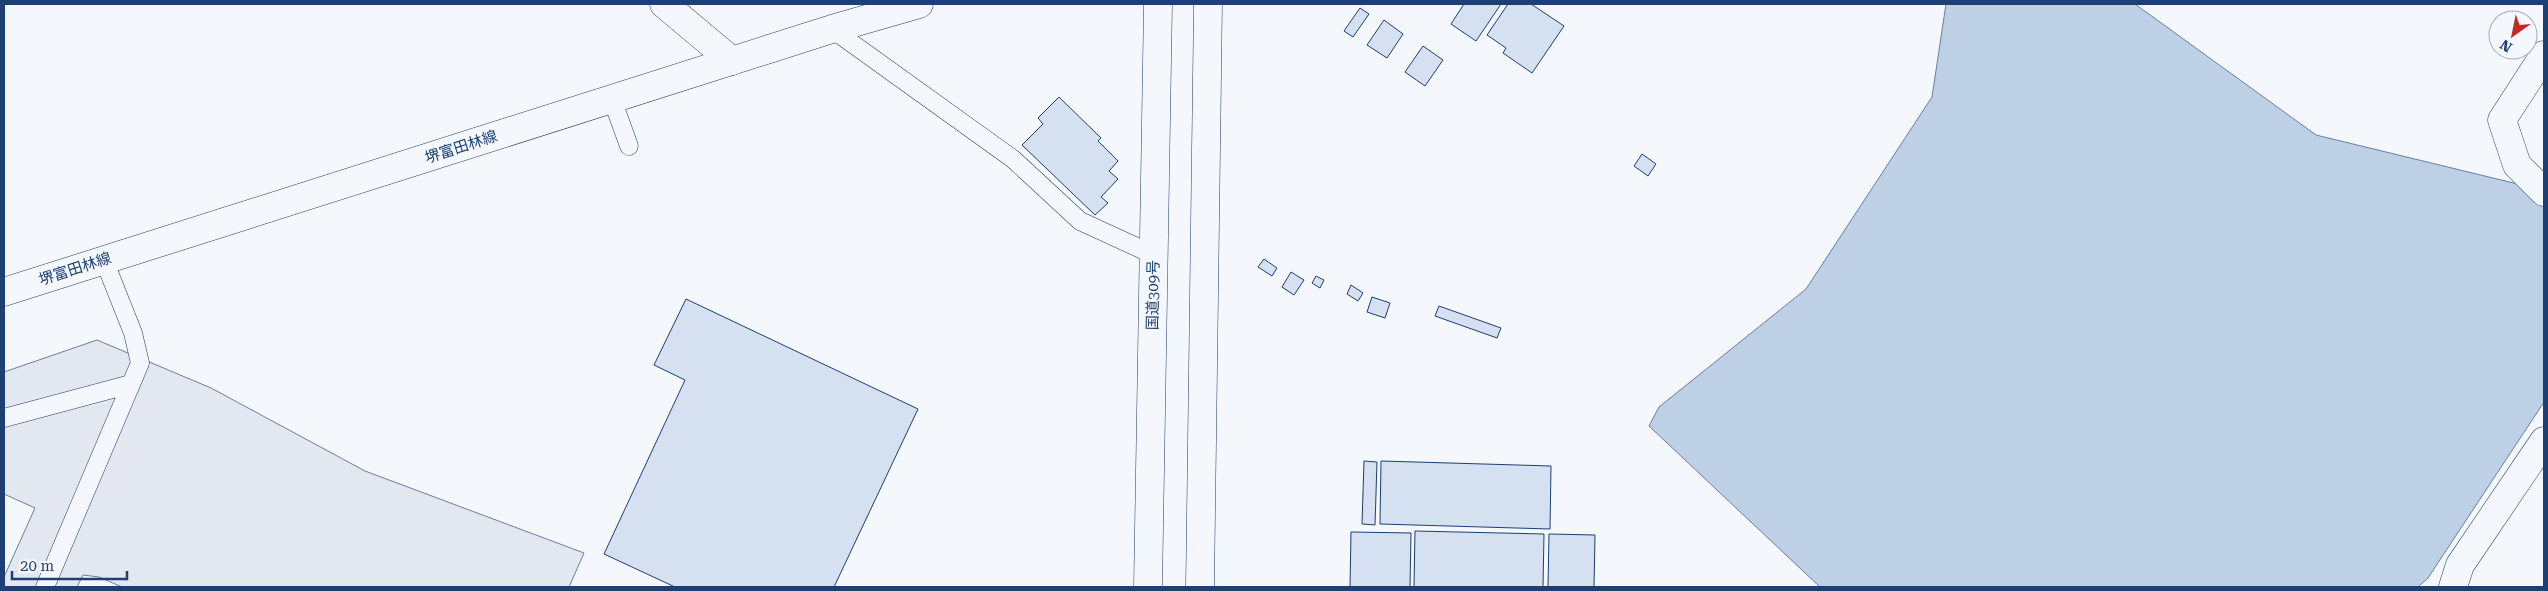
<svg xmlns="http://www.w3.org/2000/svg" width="2548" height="591" viewBox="0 0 2548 591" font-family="'Roboto Serif','Noto Sans JP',serif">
<rect width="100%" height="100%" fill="#f4f7fb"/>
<polygon fill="#e3e8f0" stroke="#687fa3" points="97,340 211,388 365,471 584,553 569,587 122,587 99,577 83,575 77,587 4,587 4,577 35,508 4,494 4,372"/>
<polygon fill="#bed0e5" stroke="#687fa3" points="1946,4 2135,4 2316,135 2530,187 2544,204 2544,402 2428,578 2418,587 1820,587 1649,426 1659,407 1806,289 1932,97"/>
<g fill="#d5e0f0" stroke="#1d3f73">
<polygon points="1464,4 1501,4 1476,41 1451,24"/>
<polygon points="1508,4 1531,4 1564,26 1532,73 1503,53 1506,48 1487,35"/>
<polygon points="1360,8 1369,14 1353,37 1344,31"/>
<polygon points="1384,20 1403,34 1387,58 1367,45"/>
<polygon points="1423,46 1443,60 1425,86 1405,72"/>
<polygon points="1059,97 1101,138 1098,141 1118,161 1109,171 1118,179 1101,197 1108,203 1095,215 1022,145 1043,124 1038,118"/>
<polygon points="1642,154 1656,164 1648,176 1634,166"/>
<polygon points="1264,259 1277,268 1272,276 1258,267"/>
<polygon points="1291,272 1304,280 1294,295 1282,287"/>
<polygon points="1316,276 1324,280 1320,288 1312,283"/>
<polygon points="1351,285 1363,293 1358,301 1347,294"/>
<polygon points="1372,297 1390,303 1385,318 1367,312"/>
<polygon points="686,299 918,409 834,587 675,587 604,554 685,380 654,365"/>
<polygon points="1439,306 1501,328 1497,338 1435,316"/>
<polygon points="1364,461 1377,462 1375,525 1362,524"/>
<polygon points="1381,461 1551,466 1550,529 1380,524"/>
<polygon points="1415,531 1544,534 1543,587 1414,587"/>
<polygon points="1351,532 1411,533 1410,587 1350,587"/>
<polygon points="1549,534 1595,535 1594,587 1548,587"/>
</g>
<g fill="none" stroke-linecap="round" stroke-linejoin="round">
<g stroke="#1d3f73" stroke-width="19">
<g id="service">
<polyline points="832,29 1013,159 1080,221 1154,255"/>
<polyline points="612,99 629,146"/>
<polyline points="4,418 131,384"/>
<polyline points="45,587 140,363 133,333 104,260"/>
</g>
</g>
<g stroke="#1d3f73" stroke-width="29">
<g id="minor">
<polyline points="664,4 732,61"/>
<polyline points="2544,55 2502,120 2517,165 2544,192"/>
<polyline points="2453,587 2460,565 2544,441"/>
</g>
</g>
<g stroke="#1d3f73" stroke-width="29">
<polyline id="primary" points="4,292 832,29 919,4"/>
</g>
<g stroke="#1d3f73" stroke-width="29">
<g id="trunk">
<polyline points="1148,587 1158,4"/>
<polyline points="1200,587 1208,4"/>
</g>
</g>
<use href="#service" stroke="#f4f7fb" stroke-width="18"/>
<use href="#minor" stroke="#f4f7fb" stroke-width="28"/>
<use href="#primary" stroke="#f4f7fb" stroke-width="28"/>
<use href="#trunk" stroke="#f4f7fb" stroke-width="28"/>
</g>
<g text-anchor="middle" stroke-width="4" stroke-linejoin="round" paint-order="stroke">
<g font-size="15" fill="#1d3f73" stroke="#f4f7fb">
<text transform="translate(461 147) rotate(-18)" y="5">堺富田林線</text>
<text transform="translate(75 269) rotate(-18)" y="5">堺富田林線</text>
<text transform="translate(1153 295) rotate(-89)" y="5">国道309号</text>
</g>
</g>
<rect width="2548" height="591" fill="none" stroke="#1d3f73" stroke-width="10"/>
<g transform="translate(2513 35) rotate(213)"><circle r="24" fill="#f4f7fb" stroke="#9eadc5"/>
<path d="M0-4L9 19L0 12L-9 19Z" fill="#c62828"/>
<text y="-8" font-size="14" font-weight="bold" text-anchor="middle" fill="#1d3f73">N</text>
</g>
<path d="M12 571v8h115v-8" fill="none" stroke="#1d3f73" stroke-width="2.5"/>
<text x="20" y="571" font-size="15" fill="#1d3f73" stroke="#f4f7fb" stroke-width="4" paint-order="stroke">20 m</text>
</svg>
